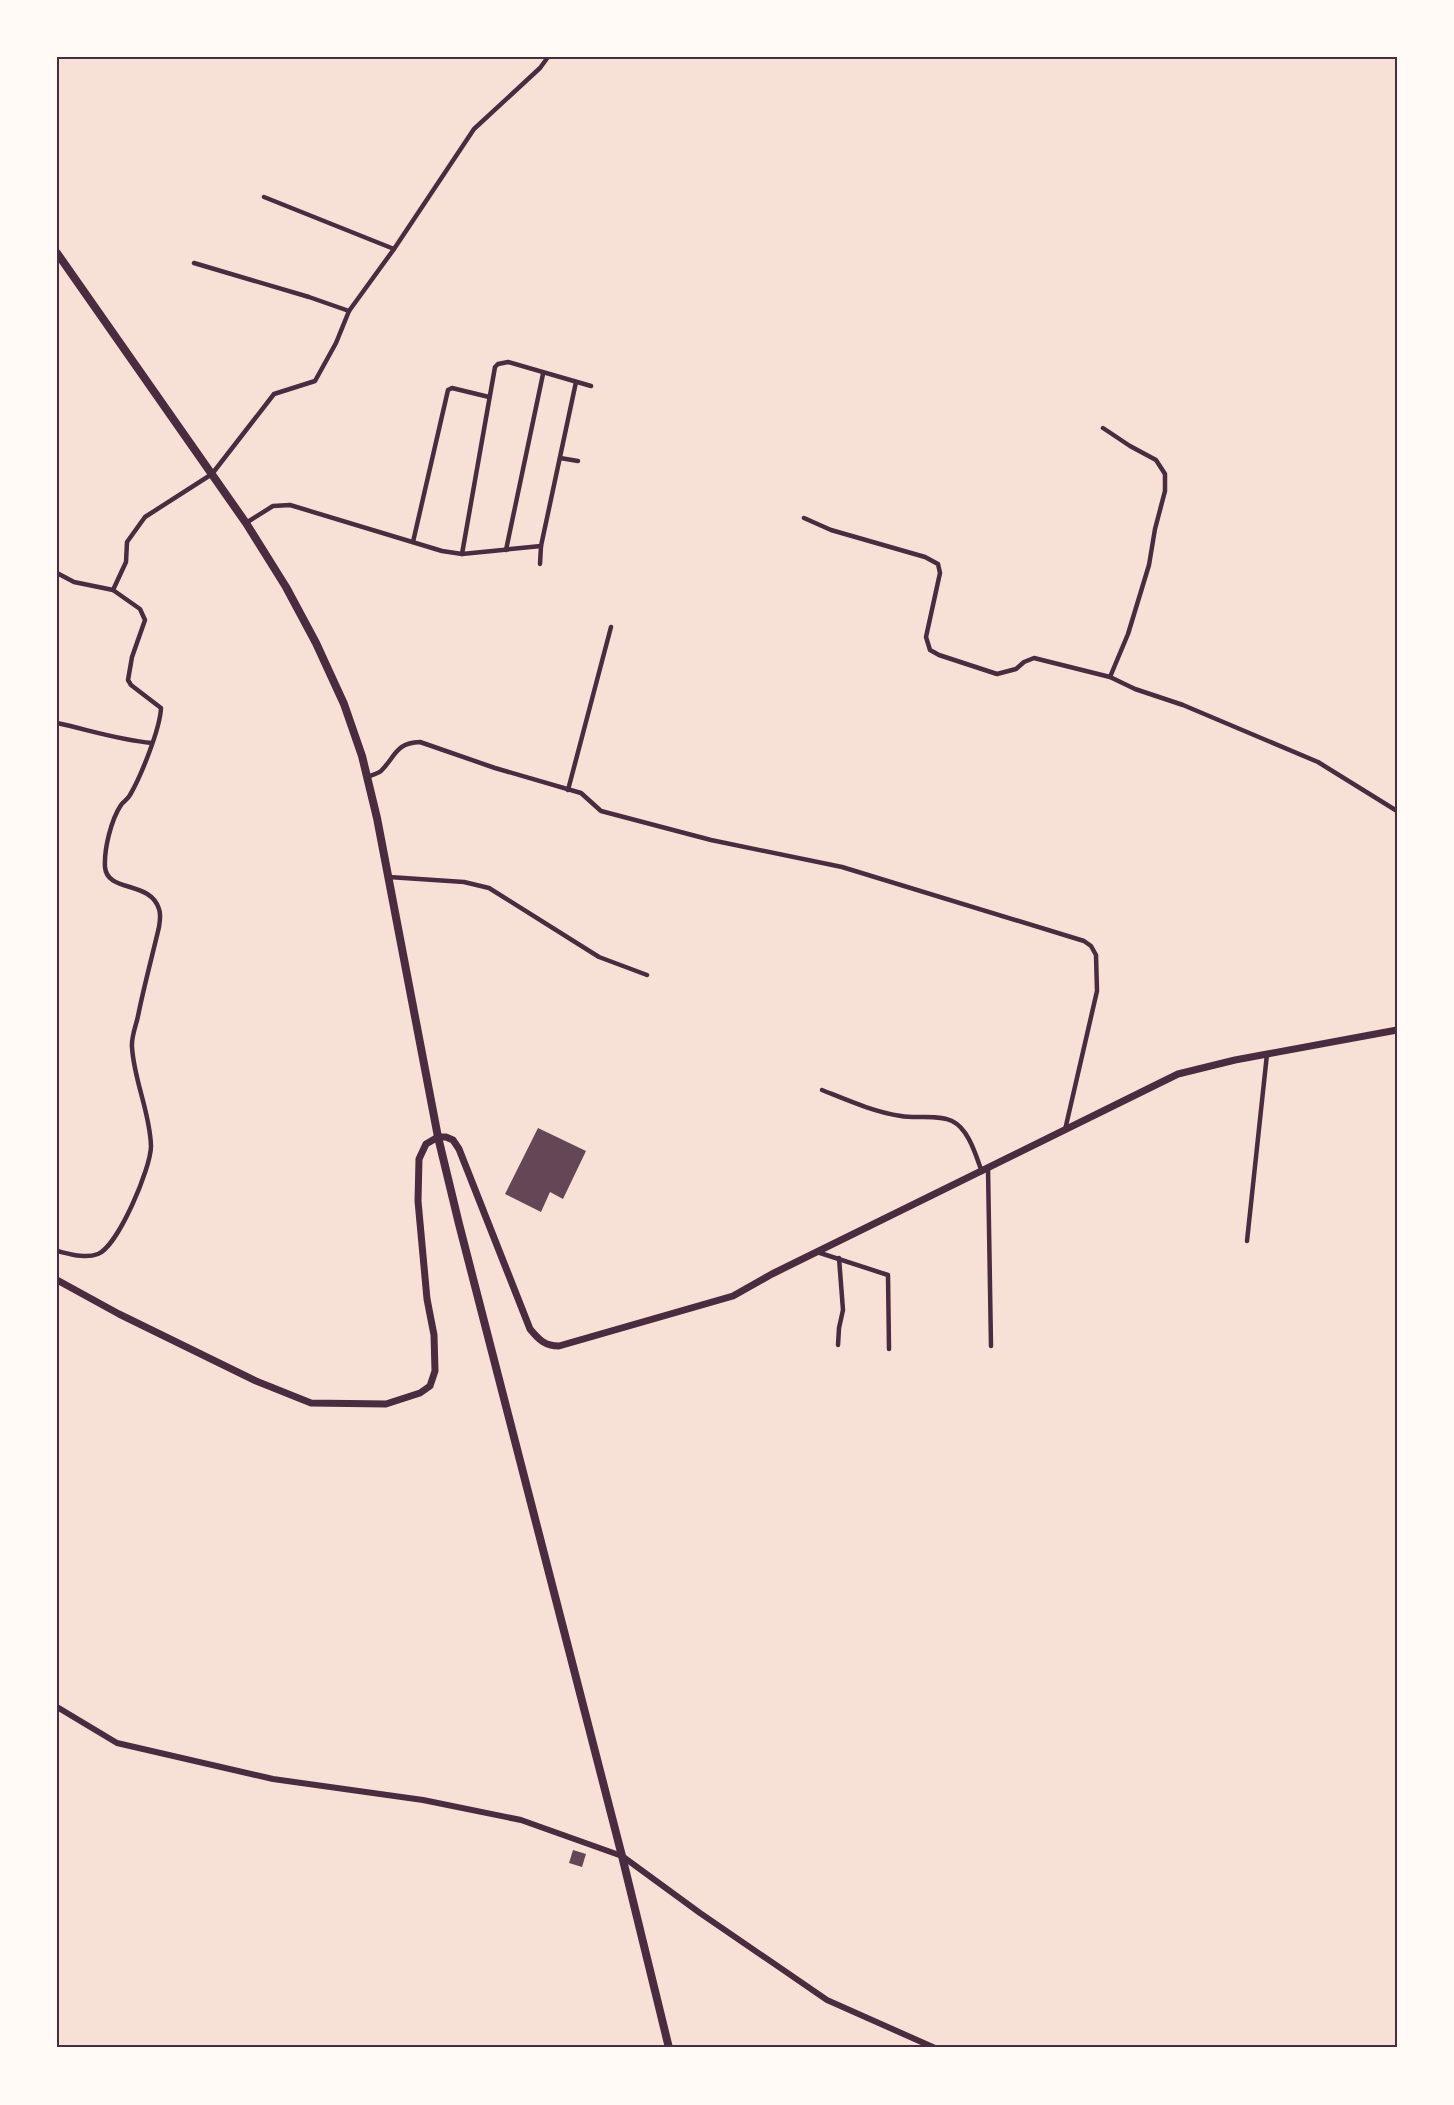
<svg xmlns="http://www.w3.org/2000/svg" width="1454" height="2105" viewBox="0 0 1454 2105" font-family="'DM Sans',sans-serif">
<rect width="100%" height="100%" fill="#f7e1d7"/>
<g fill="#644757">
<polygon points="538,1128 586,1151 563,1199 550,1192 541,1212 505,1194"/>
<polygon points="573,1850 586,1854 582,1867 569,1863"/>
</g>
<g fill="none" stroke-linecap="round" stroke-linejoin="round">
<g stroke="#4a2c40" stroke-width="4.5">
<polyline points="264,197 394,249"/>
<polyline points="194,263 309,297 349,311"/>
<polyline points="1103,428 1130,446 1156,460 1165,474 1165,491 1155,529 1149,565 1128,634 1110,677 1135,689 1183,705 1318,762 1397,811"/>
<polyline points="560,458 578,461"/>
<polyline points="804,518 831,530 925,557 938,564 940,573 926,637 930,650 939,655 997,674 1016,669 1024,662 1034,658 1110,677"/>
<polyline points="246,523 273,506 290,505 442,551 462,554 541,546"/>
<polyline points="413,542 448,390 452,388 489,397"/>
<polyline points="506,550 543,374"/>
<polyline points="462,554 495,367 498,364 508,362 591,386"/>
<polyline points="540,564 541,546 576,382"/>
<polyline points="57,573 74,582 113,590 126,562 127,542 145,517 212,474 274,394 315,381 336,343 349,311 394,249 474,129 540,68 548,57"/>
<path d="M57 723C89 730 119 740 152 743"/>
<path d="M367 777C372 775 377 774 381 771 396 756 395 743 420 742L495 768 581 793 601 811 711 840 842 867 1084 941 1091 946 1096 955 1097 991 1065 1130"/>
<polyline points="568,790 611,627"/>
<polyline points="389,877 464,882 489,888 599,957 647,975"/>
<path d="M822 1090C847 1100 874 1112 901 1116 916 1119 937 1114 952 1121 969 1129 976 1156 982 1172"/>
<polyline points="988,1168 991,1346"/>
<polyline points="1247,1241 1267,1054"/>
<path d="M57 1251C70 1254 85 1259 98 1254 118 1246 151 1168 151 1146 150 1112 134 1081 132 1047 131 1037 136 1026 138 1016 144 986 152 957 159 927 160 921 161 914 159 909 150 880 107 893 105 867 104 849 111 820 121 805 124 801 128 799 130 795 141 776 160 729 161 708L131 685 128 680 132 657 145 620 140 609 113 590"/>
<polyline points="817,1252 888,1275 889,1349"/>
<polyline points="838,1345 839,1328 843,1310 839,1258"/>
</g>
<polyline stroke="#4a2c40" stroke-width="6" points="57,1707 117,1743 273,1779 423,1800 521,1820 622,1856 700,1913 827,2000 935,2048"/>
<path stroke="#4a2c40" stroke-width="7" d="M57 1280 119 1314 256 1381 311 1403 386 1404 420 1393 430 1386 435 1371 434 1335 427 1299 418 1201 419 1159 426 1144 438 1137H446L453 1140 459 1149 530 1329C539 1340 545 1346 559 1346L733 1296 772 1274 1178 1074 1235 1060 1397 1030"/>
<polyline stroke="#4a2c40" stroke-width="8" points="57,253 246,523 286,587 316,643 344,704 362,756 377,818 438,1137 459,1224 622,1856 669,2048"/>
</g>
<rect width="1454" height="2105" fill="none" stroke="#fffaf5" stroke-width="117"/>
<rect x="58" y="58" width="1338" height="1988" fill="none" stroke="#4a2c40" stroke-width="2"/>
</svg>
